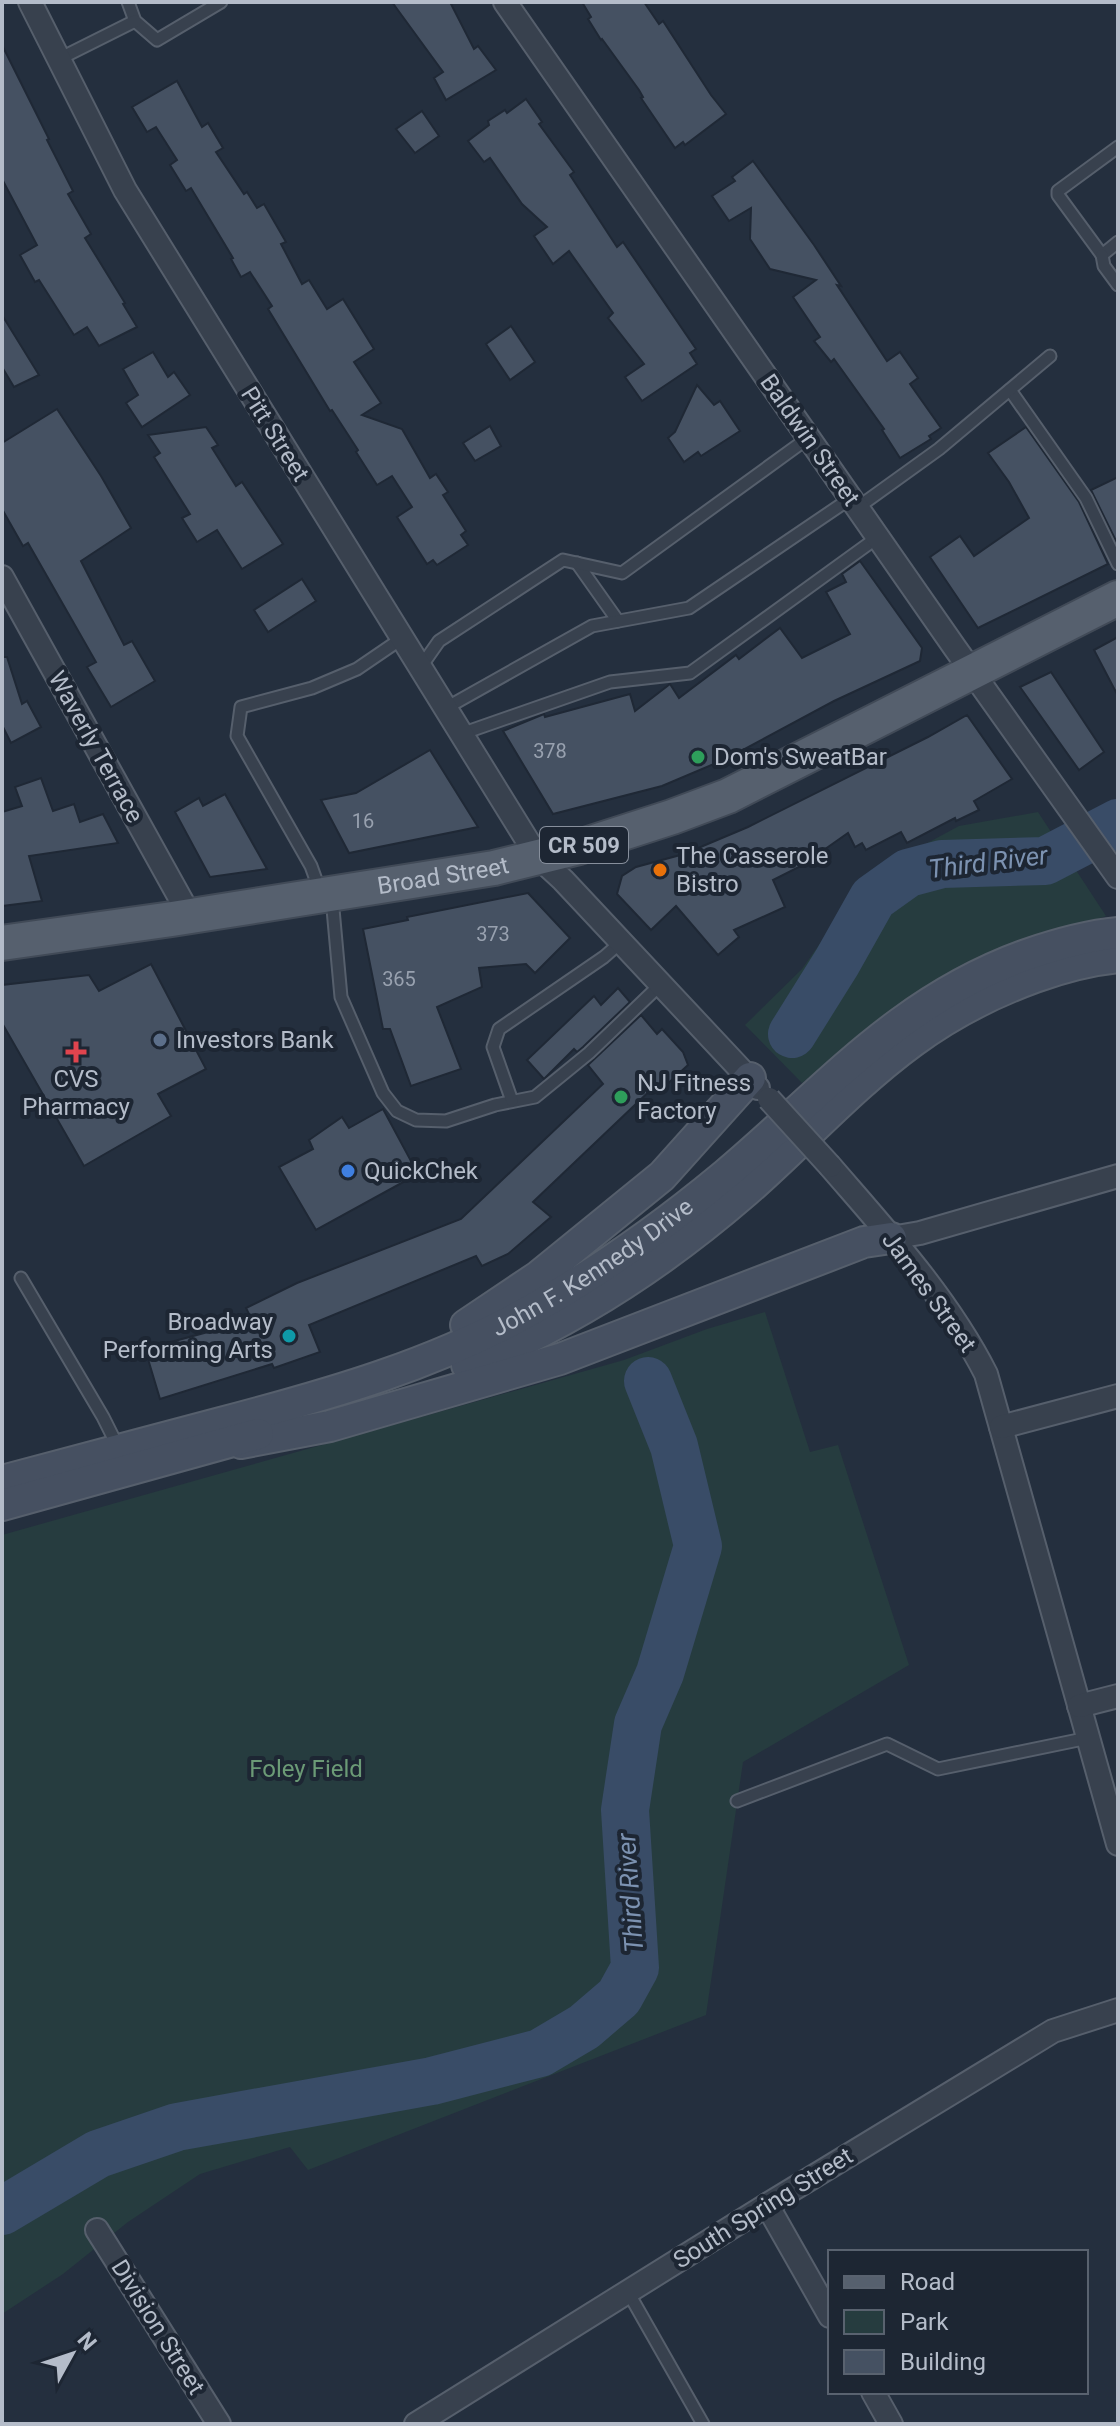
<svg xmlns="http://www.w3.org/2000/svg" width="1120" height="2426" viewBox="0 0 1120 2426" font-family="Roboto,sans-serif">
<rect width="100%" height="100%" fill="#242f3e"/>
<g fill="#263c3f">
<polygon points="1038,812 1106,916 951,975 802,1083 745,1025 802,969 868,875 959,826"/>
<polygon points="765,1312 810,1452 838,1445 909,1665 743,1762 706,2015 308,2170 290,2147 200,2174 128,2222 63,2274 2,2314 2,1535 624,1360 707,1329"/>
</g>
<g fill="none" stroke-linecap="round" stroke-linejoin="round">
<g stroke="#394c67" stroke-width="48">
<polyline points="792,1034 837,962 873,898 908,873 942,864 1045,861 1118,823"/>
<polyline points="2,2211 98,2154 177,2127 432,2081 540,2053 584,2027 619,1997 635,1968 625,1810 638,1724 660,1673 698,1546 674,1446 648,1381"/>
</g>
</g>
<g fill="#455162" stroke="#1f2835" stroke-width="2">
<polygon points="392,2 450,2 474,49 478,46 496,70 446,100 434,78 443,72"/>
<polygon points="582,2 644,2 659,24 663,21 711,95 726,114 685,145 683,142 675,148 641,98 643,97 639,90 602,39 601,40 588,19 591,17"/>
<polygon points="2,45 49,139 47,140 73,191 68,194 91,234 85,238 125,303 123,304 137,327 99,346 87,327 74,335 39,280 35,282 20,255 37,245 2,179"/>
<polygon points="177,81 202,127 208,123 223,148 216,152 244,194 247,192 257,208 264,204 286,242 281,244 302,284 309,280 327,309 343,299 374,349 354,362 381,403 362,415 402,429 430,478 436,474 448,492 443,495 466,531 461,535 468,545 437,565 433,560 427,564 397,517 412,507 392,476 377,485 356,452 358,450 332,410 330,411 268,309 272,306 250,272 241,277 231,259 233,258 191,188 186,191 170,165 177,160 156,127 147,132 132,107"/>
<polygon points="526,99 542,122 539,124 574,172 570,175 617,247 623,242 696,349 690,353 697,364 642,401 625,377 644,364 608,318 613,313 569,251 553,264 534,236 547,227 522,204 490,158 484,162 468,141 489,125 488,121 505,110 507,113"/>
<polygon points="422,111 439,136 415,153 396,129"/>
<polygon points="753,161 814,245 841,286 837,285 887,361 900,352 918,378 910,384 941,428 929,436 931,439 900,458 882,430 884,429 834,359 831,362 814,341 820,337 793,297 816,280 770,269 750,239 751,208 729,221 712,196 735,181 732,177"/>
<polygon points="2,315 39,375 14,387 2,367"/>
<polygon points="511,326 535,362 510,380 486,344"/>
<polygon points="153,352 168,377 174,372 190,395 142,427 126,403 138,395 123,369"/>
<polygon points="697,385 714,405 720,401 740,431 701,456 698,452 684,462 668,438 675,432"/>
<polygon points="57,409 101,476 131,528 81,561 124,645 132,641 155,681 111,707 87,667 96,662 28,543 23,546 2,509 2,443"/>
<polygon points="490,426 501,446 475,461 463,443"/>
<polygon points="206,427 218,445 212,448 236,486 242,482 283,544 242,569 217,530 197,542 182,518 190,514 154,457 160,453 148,435"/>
<polygon points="1026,427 1079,502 1108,564 978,628 930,557 960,536 974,556 1029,518 1009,482 988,453"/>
<polygon points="1118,477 1118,545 1091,490"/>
<polygon points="860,561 922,648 920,661 834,701 728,758 662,786 553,814 503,731 544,714 545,717 630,694 635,711 670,684 679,698 736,655 739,659 780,628 802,658 850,634 826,592 846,582 842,574"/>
<polygon points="302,579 316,601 268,632 254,610"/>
<polygon points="1118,637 1118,696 1094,650"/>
<polygon points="2,657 7,657 22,704 27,701 41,727 11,743 2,725"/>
<polygon points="1051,672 1104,752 1079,770 1020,687"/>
<polygon points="967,715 1012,779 974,801 979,810 956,821 955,818 907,843 901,832 866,850 862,843 855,847 848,833 801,866 773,880 785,907 734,930 739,937 718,955 676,906 651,930 617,894 622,876 636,867 684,854 748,827 928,737"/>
<polygon points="430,750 478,827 349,853 321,800 356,793"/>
<polygon points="41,778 53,811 74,804 80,822 103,814 118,843 29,856 42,901 2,906 2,812 22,806 15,787"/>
<polygon points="225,794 267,869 210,877 175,812 199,798 203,806"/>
<polygon points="528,893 570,938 535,973 526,964 479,968 482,987 437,1007 461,1069 411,1086 390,1029 383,1029 363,929 408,920 407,917"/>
<polygon points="151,964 206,1069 158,1094 171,1116 84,1166 2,1023 2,985 89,975 99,991"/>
<polygon points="618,988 630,1002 583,1047 577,1052 574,1049 544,1079 527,1060 594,996 601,1005"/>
<polygon points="641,1015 657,1034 662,1029 683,1052 688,1065 662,1089 657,1084 533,1202 551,1217 508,1254 482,1266 476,1256 309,1325 320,1352 274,1368 272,1364 160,1399 145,1349 252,1320 246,1308 297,1283 461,1219 603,1084 588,1065"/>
<polygon points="383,1109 418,1174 316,1230 279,1167 313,1149 309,1140 342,1117 349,1128"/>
</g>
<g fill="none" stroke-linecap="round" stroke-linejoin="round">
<g stroke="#565f6c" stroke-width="15">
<g id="lane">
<polyline points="128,2 135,21 157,40 221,2"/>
<polyline points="59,59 135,21"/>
<polyline points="1118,147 1058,191 1058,195 1102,255 1118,242"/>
<polyline points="1102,255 1104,266 1118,285"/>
<polyline points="1010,390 1086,498 1118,564"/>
<polyline points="857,508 939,449 1050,356"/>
<polyline points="577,563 618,621"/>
<polyline points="420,668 439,641 563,560 622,573 808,438"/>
<polyline points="446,708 592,626 689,608 851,498"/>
<polyline points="461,734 610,682 690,673 878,537"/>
<polyline points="320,891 311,866 237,736 241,707 312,688 357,669 401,639"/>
<polyline points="332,898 341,997 383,1093 397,1111 416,1120 446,1121 495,1105 535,1097 589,1053 661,984"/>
<polyline points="512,1101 493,1047 499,1029 604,957 621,942"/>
<polyline points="21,1278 103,1417 119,1449"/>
<polyline points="737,1801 887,1744 938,1769 1088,1738"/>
<polyline points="628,2292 703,2424"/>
</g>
</g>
<g stroke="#565f6c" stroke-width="26">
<g id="street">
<polyline points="30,2 125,190 537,856 563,880 758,1088"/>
<polyline points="505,2 955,648 1118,877"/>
<polyline points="2,577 190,916"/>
<path d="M830 1166C886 1231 947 1297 986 1374L1118 1844"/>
<polyline points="891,1238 920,1233 1118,1176"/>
<polyline points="1001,1427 1118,1396"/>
<polyline points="1079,1706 1118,1696"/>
<polyline points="767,2205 830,2316"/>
<polyline points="97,2230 219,2424"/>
<polyline points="873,2392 891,2424"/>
<polyline points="416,2424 767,2205 1053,2031 1118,2010"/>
</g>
</g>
<g stroke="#565f6c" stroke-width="34">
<g id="secondary">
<polyline points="466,1325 539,1276 662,1176 750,1078"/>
<path d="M467 1365C568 1325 663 1263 745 1192 801 1143 852 1086 912 1042 950 1014 991 993 1035 977 1062 967 1090 960 1118 957"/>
<polyline points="241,1443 330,1426 560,1359 864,1242 891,1238"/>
<path id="s1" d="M2 1481C74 1462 145 1443 217 1424 328 1395 438 1364 538 1306 605 1268 666 1224 725 1175 825 1091 898 1001 1026 955 1055 945 1086 936 1118 933"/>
<polyline points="2,1505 258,1434"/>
</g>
</g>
<g stroke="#414a57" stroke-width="38">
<g id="primary">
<path id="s2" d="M2 943 172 919 494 868 579 847 672 817 728 796 1118 598"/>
</g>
</g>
<use href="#lane" stroke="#38414e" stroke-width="11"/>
<use href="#street" stroke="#38414e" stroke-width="22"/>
<use href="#secondary" stroke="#465061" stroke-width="30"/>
<use href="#primary" stroke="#56606e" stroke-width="34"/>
<g stroke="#565f6c" stroke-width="26" stroke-linecap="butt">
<polyline id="street-bridge" points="769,1099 830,1166"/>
</g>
<use href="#street-bridge" stroke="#38414e" stroke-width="22"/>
</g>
<g fill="#2e9e5b" stroke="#1d2633" stroke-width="3">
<circle cx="698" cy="757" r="8"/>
<circle cx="621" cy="1097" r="8"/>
</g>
<circle fill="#e8710a" stroke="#1d2633" stroke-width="3" cx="660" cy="870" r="8"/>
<circle fill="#5c6f8a" stroke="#1d2633" stroke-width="3" cx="160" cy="1040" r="8"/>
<path fill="#e0444e" stroke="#1d2633" stroke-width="3" d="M72 1040h8v8h8v8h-8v8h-8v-8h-8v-8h8z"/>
<circle fill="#3f7fe0" stroke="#1d2633" stroke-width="3" cx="348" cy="1171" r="8"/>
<circle fill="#0f9aa8" stroke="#1d2633" stroke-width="3" cx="289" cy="1336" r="8"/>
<g text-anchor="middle" stroke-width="8" stroke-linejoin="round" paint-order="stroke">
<g font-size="20" fill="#98a1af">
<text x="550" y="758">378</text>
<text x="363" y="828">16</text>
<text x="493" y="941">373</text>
<text x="399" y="986">365</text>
</g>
<rect fill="#1d2633" stroke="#878f9c" stroke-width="2" x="540" y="827" width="88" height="36" rx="6"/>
<g font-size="22" font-weight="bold" fill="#b4bcc9">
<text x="584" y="853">CR 509</text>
</g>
<g font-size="24" fill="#b4bcc9" stroke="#1d2633">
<text transform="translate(275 434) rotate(58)" y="8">Pitt Street</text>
<text transform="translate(810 440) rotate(55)" y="8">Baldwin Street</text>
<text transform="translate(96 747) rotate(61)" y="8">Waverly Terrace</text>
<text dy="8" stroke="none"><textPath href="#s2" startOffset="446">Broad Street</textPath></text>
<text dy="8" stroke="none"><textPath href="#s1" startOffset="632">John F. Kennedy Drive</textPath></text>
<text transform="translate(929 1292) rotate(54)" y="8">James Street</text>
<text transform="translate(763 2208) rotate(-32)" y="8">South Spring Street</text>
<text transform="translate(158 2327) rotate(58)" y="8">Division Street</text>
</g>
<g font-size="24" fill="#b4bcc9" stroke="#1d2633" text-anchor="start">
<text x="714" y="765">Dom's SweatBar</text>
<text x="676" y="864">The Casserole<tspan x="676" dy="28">Bistro</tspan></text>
<text x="176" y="1048">Investors Bank</text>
<text x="76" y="1087" text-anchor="middle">CVS<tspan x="76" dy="28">Pharmacy</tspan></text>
<text x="637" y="1091">NJ Fitness<tspan x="637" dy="28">Factory</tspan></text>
<text x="364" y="1179">QuickChek</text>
<text x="273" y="1330" text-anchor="end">Broadway<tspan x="273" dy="28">Performing Arts</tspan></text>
</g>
<g font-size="24" fill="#6b9a76" stroke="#1d2633">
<text x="306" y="1777">Foley Field</text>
</g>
<g font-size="26" font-style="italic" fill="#7c92b1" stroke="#1d2633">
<text transform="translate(988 862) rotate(-7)" y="9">Third River</text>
<text transform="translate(630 1893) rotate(-94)" y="9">Third River</text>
</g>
</g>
<rect width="1120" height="2426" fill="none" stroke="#b4bcc9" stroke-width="8"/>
<rect x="828" y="2250" width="260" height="144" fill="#1d2633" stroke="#59626f" stroke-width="2"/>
<rect x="844" y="2276" width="40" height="12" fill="#56606e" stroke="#59626f" stroke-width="2"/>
<text x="900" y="2290" font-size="24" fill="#b4bcc9">Road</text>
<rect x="844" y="2310" width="40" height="24" fill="#263c3f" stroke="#59626f" stroke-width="2"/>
<text x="900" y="2330" font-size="24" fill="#b4bcc9">Park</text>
<rect x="844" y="2350" width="40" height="24" fill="#455162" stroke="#59626f" stroke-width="2"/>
<text x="900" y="2370" font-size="24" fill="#b4bcc9">Building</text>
<g transform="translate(72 2354) rotate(50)" stroke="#1d2633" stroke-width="6" paint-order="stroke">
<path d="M0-6L14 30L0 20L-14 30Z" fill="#b4bcc9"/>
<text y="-12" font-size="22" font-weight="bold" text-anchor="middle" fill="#b4bcc9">N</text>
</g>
</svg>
